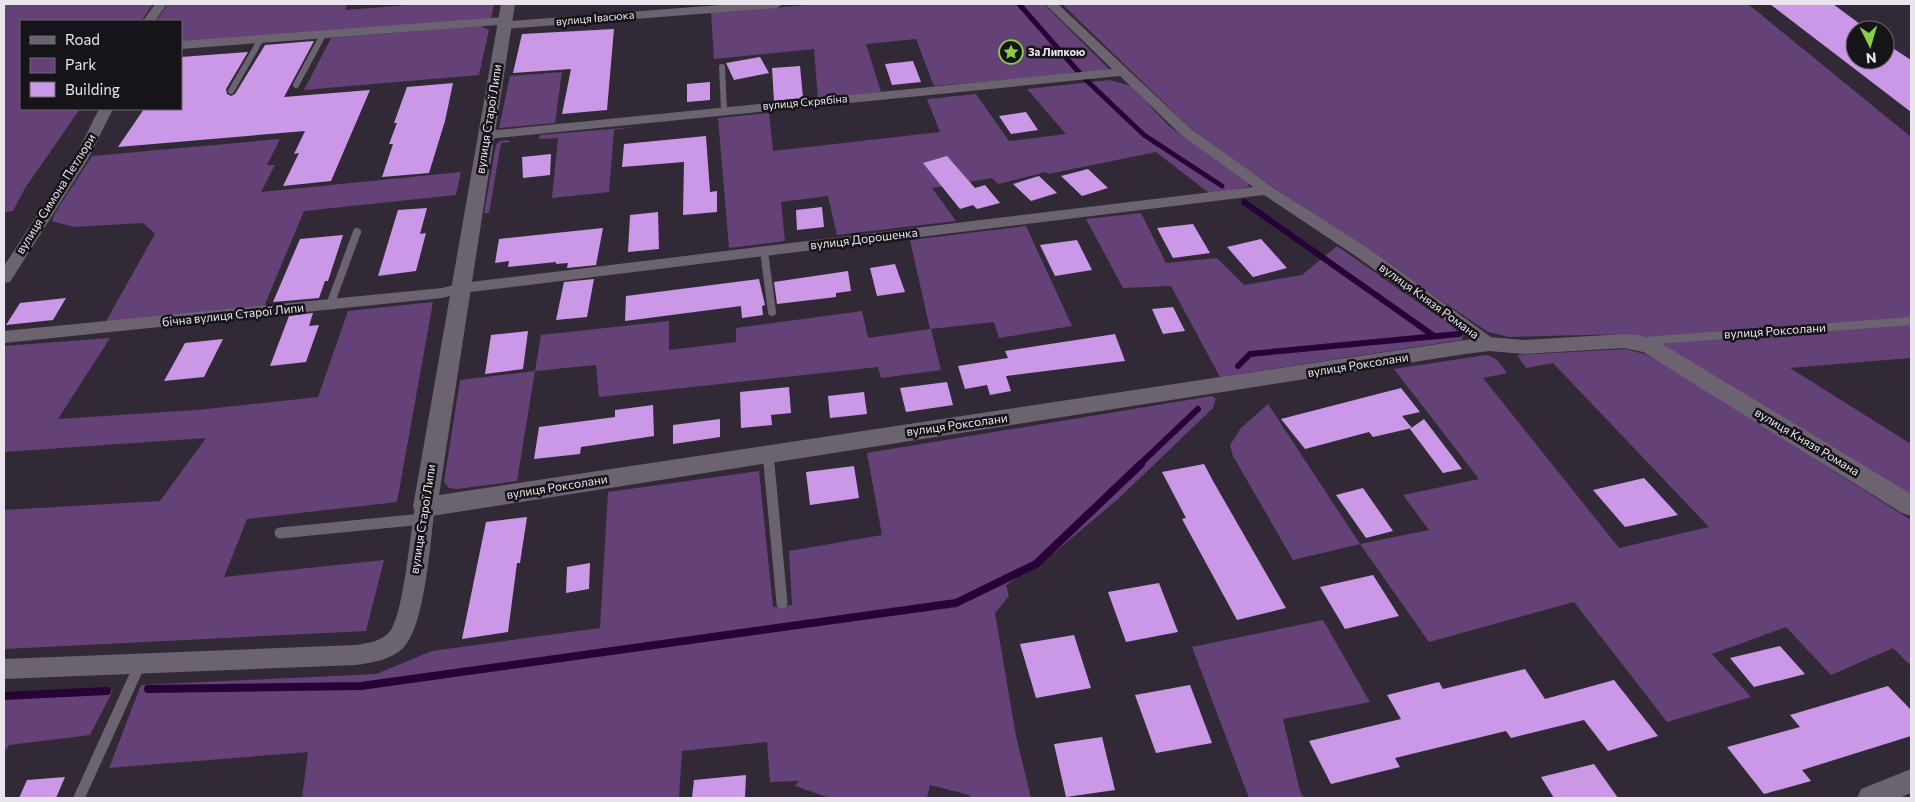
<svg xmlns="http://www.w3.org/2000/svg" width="1915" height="802" viewBox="0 0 1915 802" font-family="Commissioner,sans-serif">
<rect width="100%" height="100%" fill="#312a36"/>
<g fill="#644177">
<polygon points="4,4 153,4 141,21 21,21 21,109 80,109 25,188 13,211 4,212"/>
<polygon points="168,4 347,4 345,10 420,4 494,4 491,19 181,44 181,21 156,21"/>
<polygon points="818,4 1044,4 1109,69 1106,71 934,86 916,39 866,44 881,92 818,99 814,49 714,59 711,13"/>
<polygon points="1062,4 1748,4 1911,137 1911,358 1790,368 1911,444 1911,498 1650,339 1627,334 1509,337 1488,332 1240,165 1188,126"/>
<polygon points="480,26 489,30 479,75 304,90 331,38"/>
<polygon points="562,72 555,123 499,128 510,76"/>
<polygon points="1110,80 1131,86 1169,126 1248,183 1249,187 1209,193 1156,152 1048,174 1046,172 998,184 992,178 932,188 956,221 837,235 828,196 781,202 785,241 729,248 718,118 769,113 773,151 940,132 927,99 976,94 1009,141 1066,134 1027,89"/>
<polygon points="635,127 614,130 609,192 552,198 558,138 539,139 540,135"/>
<polygon points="280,139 267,165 275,165 261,192 461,172 456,195 304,211 263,309 105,323 155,234 143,223 74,227 52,221 55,213 92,156"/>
<polygon points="508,140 510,142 501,143 489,213 484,213 496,145 500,141"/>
<polygon points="1141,213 1166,263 1217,258 1244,285 1302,275 1337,246 1452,326 1463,336 1461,340 1220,377 1171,286 1123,288 1086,219"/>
<polygon points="1026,226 1072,326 999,338 994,322 931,329 941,370 881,378 878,367 599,397 596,365 535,371 517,481 457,489 449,488 444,482 460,380 535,371 541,335 669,321 669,350 736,342 736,328 862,311 868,338 930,329 910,240"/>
<polygon points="433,302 397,502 247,519 224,577 384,560 366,631 4,649 4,510 160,501 206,438 4,452 4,346 110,338 58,419 197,410 318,397 348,311"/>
<path d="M1626 349 1644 354 1667 365 1911 520V666L1893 648 1831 675 1786 627 1712 654 1751 697 1667 722 1574 602 1429 642 1360 544 1293 560 1233 456 1230 445 1241 428 1268 404 1360 544 1429 530 1403 495 1479 479 1394 369 1486 355C1497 357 1501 364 1507 373L1483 378 1619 548 1709 527 1553 363 1526 368 1517 355Z"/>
<polygon points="1212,396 1216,399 1213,408 1118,499 1049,557 1006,585 1009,596 995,613 1016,736 1031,798 970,798 969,795 930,785 927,798 830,798 795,786 799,781 770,782 767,742 682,751 679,798 302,798 308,752 109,768 141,685 376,674 432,651 600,628 608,492 759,471 773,607 792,605 789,551 882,535 867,453"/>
<polygon points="1323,620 1370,702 1283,719 1300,791 1304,798 1249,798 1192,647"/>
<polygon points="113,690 90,735 9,745 4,753 4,694"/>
</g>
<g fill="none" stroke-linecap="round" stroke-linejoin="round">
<g stroke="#270237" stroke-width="5">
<polyline points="1019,4 1083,77 1144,135 1222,186"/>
<polyline points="1244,202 1246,203"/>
</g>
<g stroke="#270237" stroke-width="6">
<polyline points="1244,202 1434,336"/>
<polyline points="1238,366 1250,354 1459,334"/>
<polyline points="1139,465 1198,409"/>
</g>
<g stroke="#270237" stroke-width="8">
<polyline points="148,689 361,686 956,603 1036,564 1141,464"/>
<polyline points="4,696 107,691"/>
</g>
</g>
<g fill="#cb98e8">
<polygon points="1770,4 1833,4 1868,30 1855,30 1855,60 1885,60 1885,43 1911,60 1911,112"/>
<polygon points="614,29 607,110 562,114 571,69 513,73 522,34"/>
<polygon points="314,41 284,97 370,90 331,181 283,186 299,153 294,154 305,131 118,147 144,109 181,109 181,57 248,52 226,89 227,94 231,96 235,94 265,45"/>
<polygon points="760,57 769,73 734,80 726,63"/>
<polygon points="913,61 921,82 892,85 885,64"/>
<polygon points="800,66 803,98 774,101 772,68"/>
<polygon points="710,82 710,100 687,102 687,84"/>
<polygon points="453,83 445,121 429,173 382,177 393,144 389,144 397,123 394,123 407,87"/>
<polygon points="1026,112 1038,130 1011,134 999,116"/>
<polygon points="706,136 710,192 717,191 717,212 683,215 684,162 622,167 624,144"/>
<polygon points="551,154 550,175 523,178 522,157"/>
<polygon points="947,156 975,188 985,185 1000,203 977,209 973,205 960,209 923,163"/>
<polygon points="1088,169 1108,188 1082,196 1061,176"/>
<polygon points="1039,176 1057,193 1031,201 1013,184"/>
<polygon points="822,207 824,227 797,230 796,210"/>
<polygon points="427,208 420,234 426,233 416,271 378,276 398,210"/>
<polygon points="658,212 659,249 628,252 630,215"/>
<polygon points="1193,224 1210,253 1173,258 1157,228"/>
<polygon points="603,228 596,265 567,268 568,263 556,264 556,262 508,267 509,261 495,263 499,239"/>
<polygon points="343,235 328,281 325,281 319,298 273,302 300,239"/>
<polygon points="1261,239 1287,268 1253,277 1227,247"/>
<polygon points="1077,240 1092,270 1055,276 1040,245"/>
<polygon points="895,264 905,292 877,296 870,268"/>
<polygon points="848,271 851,291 836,293 836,297 777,304 774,282"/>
<polygon points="594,279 587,317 556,320 564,282"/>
<polygon points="759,279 765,305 762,306 763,315 742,318 741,306 625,321 626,296"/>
<polygon points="66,298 53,320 6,325 20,303"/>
<polygon points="1173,307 1185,331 1163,334 1152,309"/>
<polygon points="313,313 309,326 319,325 306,362 270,366 289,316"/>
<polygon points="528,331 523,369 485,374 491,335"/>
<polygon points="1115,334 1125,361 1006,376 1011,391 990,395 987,385 965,389 958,366 1008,358 1005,351"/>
<polygon points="223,339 204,377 164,381 185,343"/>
<polygon points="947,382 953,405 906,412 900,388"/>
<polygon points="789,387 791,413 771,415 772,425 741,428 740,392"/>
<polygon points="1401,388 1420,412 1402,416 1412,428 1373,437 1369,432 1305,449 1281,419"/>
<polygon points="864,392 867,414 830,418 828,396"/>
<polygon points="653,405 654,436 581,447 580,454 534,459 539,427 615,417 615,410"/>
<polygon points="720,419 720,437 673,444 673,425"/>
<polygon points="1424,419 1462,469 1443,473 1410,429"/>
<polygon points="1204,464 1213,481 1286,608 1237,620 1182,519 1186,518 1162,472"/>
<polygon points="854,466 859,498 810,505 806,472"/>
<polygon points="1644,478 1678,515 1625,527 1593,490"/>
<polygon points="1363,488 1393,531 1366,538 1336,495"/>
<polygon points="527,517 520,563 517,563 508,632 462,639 486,522"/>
<polygon points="590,563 589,589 566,593 567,567"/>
<polygon points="1373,575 1399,616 1345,629 1320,587"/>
<polygon points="1159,583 1178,632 1126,642 1108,592"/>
<polygon points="1074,635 1091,688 1036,698 1020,644"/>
<polygon points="1780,646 1805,674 1754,687 1730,658"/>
<polygon points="1525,669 1545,699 1614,680 1658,736 1608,751 1584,720 1511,738 1506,731 1395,758 1400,767 1331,784 1309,741 1401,719 1387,695 1439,682 1443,689"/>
<polygon points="1190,685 1212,743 1156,753 1135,695"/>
<polygon points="1888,686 1911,710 1911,736 1802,770 1811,781 1764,794 1727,747 1800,727 1790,715"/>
<polygon points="1102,737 1115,790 1066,797 1054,744"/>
<polygon points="1594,764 1618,798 1554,798 1541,777"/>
<polygon points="746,775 745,798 692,798 694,780"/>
<polygon points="65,777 56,798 19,798 27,780"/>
</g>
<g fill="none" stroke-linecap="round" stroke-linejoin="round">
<g stroke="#6b6370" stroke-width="6">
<polyline points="722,67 724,110"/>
<polyline points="296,85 323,35"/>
<polyline points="231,91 261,39"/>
</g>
<g stroke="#6b6370" stroke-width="8">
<polyline points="764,251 772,312"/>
<polyline points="330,305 357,232"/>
<polyline points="1645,341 1911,321"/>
<polyline points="768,453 769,465"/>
</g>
<g stroke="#6b6370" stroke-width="11">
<polyline points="769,464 782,603"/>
<polyline points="280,533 423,519"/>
<polyline points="79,798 140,664"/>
</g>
<g fill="#6b6370" fill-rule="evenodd">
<polygon points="155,4 167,4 155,21 143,21"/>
<polygon points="733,4 783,4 777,8 504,29 498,25 181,49 181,41 505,17 511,21"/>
<polygon points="1045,4 1058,4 1190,128 1272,187 1369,249 1495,340 1498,344 1495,348 1489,350 1483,348 1357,257 1264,195 462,293 442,298 4,343 4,331 442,288 462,283 1253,187 1180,134 1120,76 487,139 480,135 487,131 1112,69"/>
<polygon points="99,109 113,109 88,159 10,282 4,283 4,266 74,159"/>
<path d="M425 499 432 501 435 507C430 541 426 620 405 646 394 659 372 663 356 665L4 679V659L356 645C369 643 383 641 391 630 404 609 410 534 415 507L418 501Z"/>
<polygon points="1911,769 1911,793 1899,798 1857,798 1861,789"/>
</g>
<polygon fill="#6b6370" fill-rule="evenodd" points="501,4 515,4 439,495 1465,340 1489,337 1524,340 1624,334 1639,335 1659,342 1911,494 1911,516 1902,513 1643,352 1624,348 1524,354 1489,351 1465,354 425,517 416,514 413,507"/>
</g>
<defs>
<g id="sight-ring" transform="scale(1.25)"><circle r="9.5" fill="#171419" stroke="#89cf48" stroke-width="1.5"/><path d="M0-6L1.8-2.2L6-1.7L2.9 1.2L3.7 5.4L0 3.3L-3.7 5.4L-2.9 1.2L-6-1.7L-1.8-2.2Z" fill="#89cf48"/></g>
</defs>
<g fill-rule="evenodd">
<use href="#sight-ring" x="1011" y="52"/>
</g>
<g text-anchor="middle" stroke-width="5" stroke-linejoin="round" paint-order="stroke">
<g font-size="11" fill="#eae5ed" stroke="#171419">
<text transform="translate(595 18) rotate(-5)" y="4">вулиця Івасюка</text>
<text transform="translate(805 102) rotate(-5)" y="4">вулиця Скрябіна</text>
</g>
<g font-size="11" font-weight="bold" fill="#eae5ed" stroke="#171419" text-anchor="start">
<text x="1028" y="56">За Липкою</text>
</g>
<g font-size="12" fill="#eae5ed" stroke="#171419">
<text transform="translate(489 119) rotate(-81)" y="4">вулиця Старої Липи</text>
<text transform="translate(56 194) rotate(-58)" y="4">вулиця Симона Петлюри</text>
<text transform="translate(864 239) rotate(-7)" y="4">вулиця Дорошенка</text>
<text transform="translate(1429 301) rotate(36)" y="4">вулиця Князя Романа</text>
<text transform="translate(233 315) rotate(-6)" y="4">бічна вулиця Старої Липи</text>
<text transform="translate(1775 331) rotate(-4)" y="4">вулиця Роксолани</text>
<text transform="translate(1358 365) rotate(-9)" y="4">вулиця Роксолани</text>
<text transform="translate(957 425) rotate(-8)" y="4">вулиця Роксолани</text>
<text transform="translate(1807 442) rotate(31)" y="4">вулиця Князя Романа</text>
<text transform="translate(557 487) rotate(-9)" y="4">вулиця Роксолани</text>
<text transform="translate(423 519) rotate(-81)" y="4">вулиця Старої Липи</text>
</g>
</g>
<rect width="1915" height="802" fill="none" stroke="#eae5ed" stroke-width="10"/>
<rect x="20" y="20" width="162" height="90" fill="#171419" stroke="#6b686e"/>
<rect x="30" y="36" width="25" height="8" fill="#6b6370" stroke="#6b686e"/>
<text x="65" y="45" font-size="15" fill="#eae5ed">Road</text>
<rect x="30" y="58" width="25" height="15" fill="#644177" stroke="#6b686e"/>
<text x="65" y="70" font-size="15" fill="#eae5ed">Park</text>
<rect x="30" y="82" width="25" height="15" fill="#cb98e8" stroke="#6b686e"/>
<text x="65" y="95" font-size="15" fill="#eae5ed">Building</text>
<g transform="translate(1870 45) rotate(175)"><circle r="24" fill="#171419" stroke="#6b686e"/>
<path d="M0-4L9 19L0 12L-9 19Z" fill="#89cf48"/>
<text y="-8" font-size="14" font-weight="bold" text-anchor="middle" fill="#eae5ed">N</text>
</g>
</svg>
